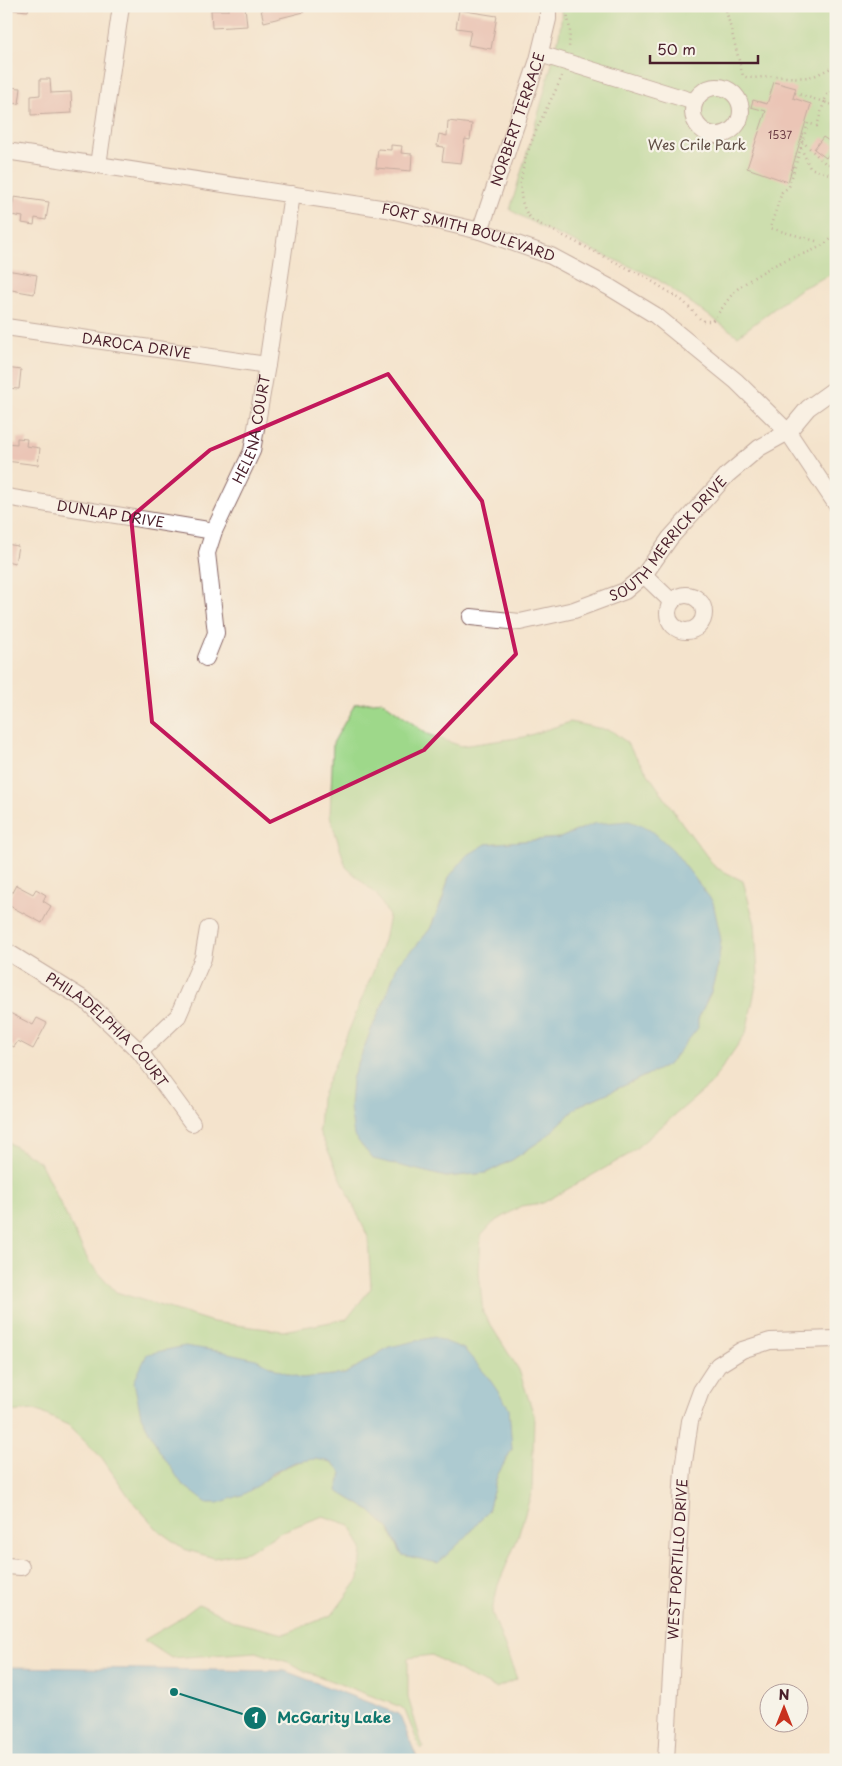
<svg xmlns="http://www.w3.org/2000/svg" width="842" height="1766" viewBox="0 0 842 1766" font-family="'Playpen Sans',sans-serif">
<rect width="100%" height="100%" fill="#f7f3e8"/>
<filter id="ink" filterUnits="userSpaceOnUse"><feTurbulence type="fractalNoise" baseFrequency=".02" numOctaves="2"/><feDisplacementMap in="SourceGraphic" scale="10" xChannelSelector="R" yChannelSelector="G"/><feConvolveMatrix kernelMatrix="1 2 1 2 8 2 1 2 1" color-interpolation-filters="sRGB"/></filter>
<filter id="wash" filterUnits="userSpaceOnUse"><feTurbulence type="fractalNoise" baseFrequency=".0096" numOctaves="4" result="noise"/><feDisplacementMap in="SourceGraphic" scale="20" xChannelSelector="R" yChannelSelector="G"/><feGaussianBlur stdDeviation="1.12" result="paint"/><feColorMatrix in="noise" values="0 0 0 0 0 0 0 0 0 0 0 0 0 0 0 0 0 1.4 0 .05"/><feComposite in="paint" operator="in"/></filter>
<g filter="url(#wash)">
<rect width="100%" height="100%" fill="#f4e3cc"/>
<g fill="#9ed88a" stroke="#747c5a" fill-rule="evenodd">
<path d="M561 6H836V272L800 289 738 336 654 277 549 231 510 210C523 164 538 119 549 74 555 52 563 29 561 6Z"/>
<path d="M382 701 427 734 461 746 524 737 570 722 612 731 626 742 682 823 715 867 743 881 755 924 758 976 746 1033 710 1085 628 1155 543 1203 521 1206 493 1223 481 1236 479 1272 483 1313 519 1370 534 1415 532 1491 517 1540 498 1585 492 1612 517 1679 496 1688 468 1676 432 1655 408 1658V1697L423 1748H420L405 1711 401 1707 305 1671 291 1663 256 1652 171 1658 144 1640 175 1622 199 1604 235 1622 284 1634 332 1615 359 1579 362 1549 350 1525 323 1516 283 1531 247 1552 214 1558 184 1549 159 1531 132 1501 102 1458 68 1425 35 1410 6 1412V1141L40 1162 89 1262 116 1292 213 1322 283 1331 347 1319 371 1288 368 1237 319 1131 321 1098 373 972 384 940 389 916 377 895 346 867 330 816 333 743 355 704ZM593 824 721 940 718 966 711 992 698 1019 681 1048 668 1065 630 1083 578 1106 546 1137 512 1160 486 1173 446 1177 421 1170 352 1079 371 1030 385 999 417 945 430 929 443 898 449 877 486 844 560 838ZM389 1347 512 1449 497 1476 488 1511 402 1555 389 1529 370 1511 337 1491 342 1473C339 1470 335 1464 331 1462 308 1451 277 1470 259 1485L255 1359 278 1370 301 1378 345 1374Z"/>
</g>
<g fill="#59acd5" stroke="#526680">
<polygon points="629,821 650,829 673,850 713,902 721,940 718,966 711,992 698,1019 698,1028 668,1065 630,1083 578,1106 546,1137 512,1160 486,1173 446,1177 373,1159 354,1136 350,1107 352,1079 371,1030 385,999 398,963 417,945 430,929 443,898 449,877 466,856 486,844 560,838 593,824"/>
<polygon points="434,1337 464,1349 488,1377 509,1408 512,1449 497,1476 488,1511 467,1536 438,1563 402,1555 389,1529 370,1511 337,1491 342,1473 332,1462 315,1459 295,1462 273,1473 259,1485 242,1495 218,1503 207,1503 182,1484 159,1450 141,1416 134,1382 147,1354 185,1346 224,1352 256,1359 278,1370 301,1378 345,1374 389,1347"/>
<polygon points="6,1667 285,1671 399,1714 418,1760 6,1760"/>
</g>
<g id="blocks">
<g fill="#dfa09b">
<polygon points="6,6 29,6 28,11 6,9"/>
<polygon points="229,6 245,6 247,26 212,28 211,10 229,10"/>
<polygon points="260,6 302,6 304,12 264,22"/>
<polygon points="459,10 497,16 491,49 468,45 471,30 456,28"/>
<polygon points="40,79 50,79 51,93 71,92 72,113 31,115 31,96 40,95"/>
<polygon points="774,82 796,88 793,98 811,104 788,182 747,168 766,111 751,107 753,100 767,104"/>
<polygon points="6,87 21,88 19,104 6,102"/>
<polygon points="448,121 472,124 470,140 465,139 461,163 442,161 444,147 437,146 439,134 447,136"/>
<polygon points="823,137 835,145 826,158 814,149"/>
<polygon points="391,145 402,146 401,153 412,154 411,171 376,168 378,149 391,150"/>
<polygon points="14,197 49,202 46,220 35,218 34,225 22,223 23,217 11,215"/>
<polygon points="6,270 37,275 34,294 6,289"/>
<polygon points="6,368 21,370 19,389 6,388"/>
<polygon points="17,438 27,439 26,446 40,448 38,465 6,461 6,443 17,444"/>
<polygon points="6,544 18,546 15,563 6,561"/>
<polygon points="16,885 33,894 36,889 46,895 43,901 51,906 42,923 6,904"/>
<polygon points="8,1012 33,1025 37,1018 47,1023 33,1049 18,1041 14,1047 6,1043 9,1035 6,1033 6,1016"/>
</g>
</g>
</g>
<g filter="url(#ink)">
<use href="#blocks" fill-opacity="0" stroke="#866463" stroke-width="1"/>
<g fill="none" stroke-linecap="round" stroke-linejoin="round">
<g stroke="#866463" stroke-width="18">
<g id="minor">
<polyline points="540,54 695,102"/>
<circle cx="717" cy="111" r="24"/>
<path id="s1" d="M6 151 387 209 480 231 551 256 609 287 655 315 736 381 788 432 836 504"/>
<polyline points="98,165 121,6"/>
<path id="s2" d="M480 231 538 60 548 19V6"/>
<path id="s3" d="M6 327 267 365"/>
<path id="s4" d="M6 497 214 531"/>
<polyline points="644,575 671,601"/>
<circle cx="686" cy="613" r="18"/>
<path id="s5" d="M471 617 520 622 574 610 625 591 644 575 670 538 727 475 759 448 788 432 808 408 836 388"/>
<path id="s6" d="M206 658 216 633 207 553 214 531 252 451 267 365 292 194"/>
<path id="s7" d="M6 951 85 1000 140 1052 192 1123"/>
<polyline points="140,1052 178,1016 203,958 208,929"/>
<polyline points="6,1566 21,1567"/>
<path id="s8" d="M666 1760 683 1469 690 1421 701 1391 718 1365 742 1350 770 1341 836 1339"/>
</g>
</g>
<g stroke="#866463" stroke-width="2.5" stroke-dasharray="1 4" stroke-linecap="butt">
<polyline points="566,6 570,30 569,48"/>
<path d="M725 6 743 76C753 80 764 76 775 76 788 77 801 79 814 76 821 73 828 69 836 66"/>
<path d="M562 76C547 113 499 184 532 220L647 278 683 301 702 321H712C722 310 729 295 741 286 755 276 773 265 788 259 811 251 817 251 836 235"/>
<polyline points="836,89 827,95 824,102 836,106"/>
<polyline points="795,93 824,102 817,126 808,123 789,187 782,192 770,228 816,241"/>
<polyline points="802,141 825,163 832,165"/>
<polyline points="801,148 810,168 836,176"/>
</g>
<use href="#minor" stroke="#fff" stroke-width="16"/>
</g>
</g>
<path d="M0 0H842V1766H0ZM388 374 482 501 516 654 424 750 270 822 152 722 131 517 210 450Z" fill="#f4e3cc" fill-opacity=".55" fill-rule="evenodd"/>
<path fill="none" stroke="#c2185b" stroke-width="4" stroke-linejoin="round" d="M388 374 482 501 516 654 424 750 270 822 152 722 131 517 210 450Z"/>
<g text-anchor="middle" stroke-width="4.5" stroke-linejoin="round" paint-order="stroke">
<g font-size="11" fill="#6f3f47">
<text x="780" y="139">1537</text>
</g>
<g font-size="14" fill="#4a1f2b" stroke="#f7f3e8">
<text dy="5" stroke="none"><textPath href="#s2" startOffset="118">NORBERT TERRACE</textPath></text>
<text dy="5" stroke="none"><textPath href="#s1" startOffset="470">FORT SMITH BOULEVARD</textPath></text>
<text dy="5" stroke="none"><textPath href="#s3" startOffset="132">DAROCA DRIVE</textPath></text>
<text dy="5" stroke="none"><textPath href="#s6" startOffset="240">HELENA COURT</textPath></text>
<text dy="5" stroke="none"><textPath href="#s4" startOffset="106">DUNLAP DRIVE</textPath></text>
<text dy="5" stroke="none"><textPath href="#s5" startOffset="226">SOUTH MERRICK DRIVE</textPath></text>
<text dy="5" stroke="none"><textPath href="#s7" startOffset="129">PHILADELPHIA COURT</textPath></text>
<text dy="5" stroke="none"><textPath href="#s8" startOffset="201">WEST PORTILLO DRIVE</textPath></text>
</g>
<g font-size="14" fill="#5f4d43" stroke="#f7f3e8">
<text x="697" y="150">Wes Crile Park</text>
</g>
</g>
<path fill="none" stroke="#0f766e" stroke-width="2" d="M174 1692L255 1718"/>
<g fill="#0f766e" stroke="#f7f3e8" stroke-width="2">
<circle cx="174" cy="1692" r="5"/>
<circle cx="255" cy="1718" r="12"/>
</g>
<g font-size="15" text-anchor="middle" font-weight="bold" fill="#fff">
<text x="255" y="1723">1</text>
</g>
<g font-size="15" text-anchor="middle" font-weight="bold" fill="#0f766e" stroke="#f7f3e8" stroke-width="4.5" stroke-linejoin="round" paint-order="stroke">
<text x="334" y="1723">McGarity Lake</text>
</g>
<rect width="842" height="1766" fill="none" stroke="#f7f3e8" stroke-width="25"/>
<g transform="translate(784 1708)"><circle r="24" fill="#f7f3e8" stroke="#b29e9c"/>
<path d="M0-4L9 19L0 12L-9 19Z" fill="#c8321e"/>
<text y="-8" font-size="14" font-weight="bold" text-anchor="middle" fill="#4a1f2b">N</text>
</g>
<path d="M650 55v8h108v-8" fill="none" stroke="#4a1f2b" stroke-width="2.5"/>
<text x="657" y="55" font-size="15" fill="#4a1f2b" stroke="#f7f3e8" stroke-width="4" paint-order="stroke">50 m</text>
</svg>
